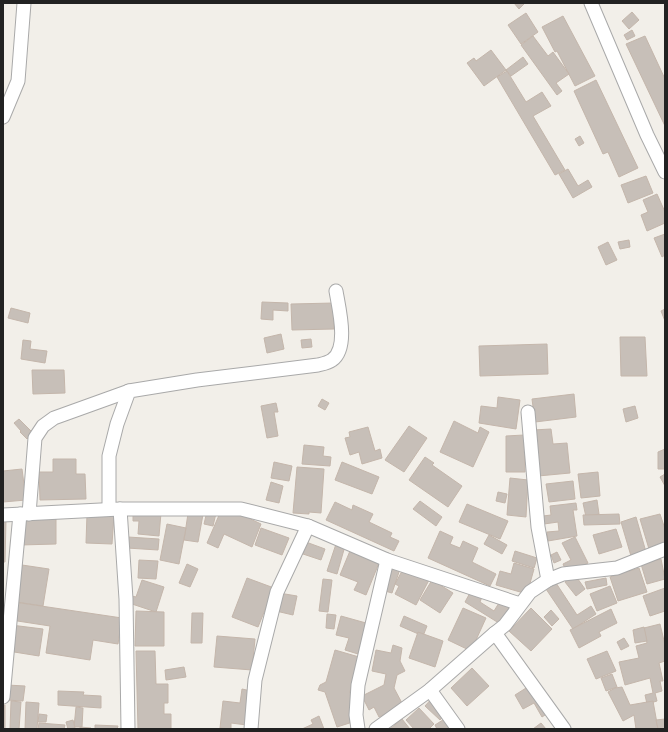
<svg xmlns="http://www.w3.org/2000/svg" width="668" height="732" viewBox="0 0 668 732" font-family="Jost,sans-serif">
<rect width="100%" height="100%" fill="#f2efe9"/>
<g fill="#c7bfb8" stroke="#c4b6ab">
<polygon points="514,3 525,3 519,9"/>
<polygon points="632,12 639,20 629,29 622,21"/>
<polygon points="526,13 538,32 521,44 508,25"/>
<polygon points="563,16 595,76 575,86 557,51 555,52 542,27"/>
<polygon points="632,30 635,36 627,40 624,35"/>
<polygon points="533,36 548,56 553,52 569,74 556,83 562,91 557,95 521,45"/>
<polygon points="645,36 665,79 665,126 626,44"/>
<polygon points="491,50 506,70 484,86 467,63 474,58 476,61"/>
<polygon points="523,57 528,64 511,76 506,70"/>
<polygon points="507,71 526,102 542,92 551,106 533,116 565,170 555,175 497,77"/>
<polygon points="596,80 638,168 619,177 608,152 603,154 574,91"/>
<polygon points="580,136 584,143 579,146 575,139"/>
<polygon points="568,169 578,186 588,180 592,187 573,198 559,174"/>
<polygon points="646,176 653,193 628,203 621,185"/>
<polygon points="657,194 665,212 665,223 647,231 641,215 648,212 643,200"/>
<polygon points="665,234 665,255 662,257 654,238"/>
<polygon points="629,240 630,247 620,249 618,242"/>
<polygon points="608,242 617,260 606,265 598,247"/>
<polygon points="262,302 288,303 288,311 273,310 273,320 261,319"/>
<polygon points="334,303 334,329 292,330 291,304"/>
<polygon points="11,308 30,313 28,323 8,318"/>
<polygon points="665,309 665,321 661,311"/>
<polygon points="281,334 284,349 267,353 264,338"/>
<polygon points="620,337 645,337 647,376 621,376"/>
<polygon points="311,339 312,347 302,348 301,340"/>
<polygon points="23,340 31,341 30,349 47,351 45,363 21,359"/>
<polygon points="547,344 548,374 480,376 479,346"/>
<polygon points="32,370 64,370 65,393 33,394"/>
<polygon points="574,394 576,417 535,422 532,399"/>
<polygon points="498,397 520,400 516,429 479,423 481,406 497,408"/>
<polygon points="322,399 329,403 325,410 318,406"/>
<polygon points="276,403 278,412 274,412 278,436 267,438 261,406"/>
<polygon points="635,406 638,418 626,422 623,409"/>
<polygon points="19,419 33,433 27,439 20,432 21,431 14,423"/>
<polygon points="454,421 478,433 480,427 489,432 473,467 440,452"/>
<polygon points="409,426 427,438 404,472 385,460"/>
<polygon points="368,427 375,451 380,449 382,458 362,464 359,452 350,455 345,438 350,437 349,432"/>
<polygon points="551,429 553,444 567,443 570,473 538,476 533,430"/>
<polygon points="524,435 525,472 506,472 506,436"/>
<polygon points="304,445 324,447 323,456 331,457 330,466 302,464"/>
<polygon points="665,449 665,469 658,469 658,452"/>
<polygon points="425,457 434,463 432,465 462,486 448,507 409,480"/>
<polygon points="53,459 76,459 76,474 85,474 86,499 40,500 39,472 53,472"/>
<polygon points="274,462 292,466 289,481 271,478"/>
<polygon points="342,462 379,477 372,494 335,480"/>
<polygon points="297,467 324,469 321,513 309,512 309,514 293,513"/>
<polygon points="22,469 26,500 3,502 3,471"/>
<polygon points="598,472 600,496 581,498 578,474"/>
<polygon points="665,474 665,486 660,477"/>
<polygon points="510,478 528,480 526,517 507,515"/>
<polygon points="573,481 575,499 549,502 546,484"/>
<polygon points="271,482 283,486 279,503 266,500"/>
<polygon points="498,492 507,494 505,503 496,501"/>
<polygon points="597,500 599,514 586,517 583,503"/>
<polygon points="420,501 442,517 436,526 413,509"/>
<polygon points="335,502 352,510 353,505 373,514 369,522 392,533 390,537 399,541 394,551 326,520"/>
<polygon points="576,503 577,510 573,510 577,536 548,541 547,532 559,531 558,522 544,524 543,516 551,515 550,506"/>
<polygon points="467,504 508,521 500,539 459,522"/>
<polygon points="223,506 261,524 252,547 224,534 218,548 207,543"/>
<polygon points="189,507 204,509 198,542 184,540"/>
<polygon points="208,507 217,509 213,526 204,524"/>
<polygon points="133,511 161,513 159,536 138,534 139,521 133,521"/>
<polygon points="87,514 114,515 112,544 86,543"/>
<polygon points="619,514 620,524 584,525 583,515"/>
<polygon points="660,514 665,529 665,544 649,549 640,519"/>
<polygon points="20,516 56,516 56,544 20,545"/>
<polygon points="636,517 646,552 631,556 621,522"/>
<polygon points="3,519 6,519 5,562 3,562"/>
<polygon points="167,524 186,528 179,564 160,560"/>
<polygon points="261,528 289,538 282,555 255,545"/>
<polygon points="616,529 622,547 599,554 593,535"/>
<polygon points="440,531 453,537 450,544 460,548 463,541 478,548 472,562 496,574 490,586 428,558"/>
<polygon points="489,535 507,545 502,554 484,544"/>
<polygon points="128,537 159,539 158,550 127,548"/>
<polygon points="575,537 588,563 567,573 563,564 571,560 562,543"/>
<polygon points="306,542 325,549 321,560 303,554"/>
<polygon points="336,544 345,546 337,574 327,571"/>
<polygon points="352,546 381,558 366,595 354,590 358,582 340,575"/>
<polygon points="515,551 537,558 534,568 512,561"/>
<polygon points="557,552 561,560 554,563 551,555"/>
<polygon points="661,559 665,579 647,584 641,564"/>
<polygon points="139,560 158,561 156,579 138,578"/>
<polygon points="386,562 401,566 392,593 378,589"/>
<polygon points="514,563 534,569 527,594 496,585 500,571 511,574"/>
<polygon points="187,564 198,569 190,587 179,583"/>
<polygon points="22,565 49,569 43,606 16,602"/>
<polygon points="639,568 647,592 618,601 610,577"/>
<polygon points="407,569 429,580 416,605 395,594 399,586 395,584 402,571 405,573"/>
<polygon points="575,575 585,589 576,596 565,582"/>
<polygon points="247,578 274,588 258,627 232,617"/>
<polygon points="606,578 607,585 587,589 585,582"/>
<polygon points="323,579 332,580 328,612 319,611"/>
<polygon points="142,580 164,587 156,612 129,603 132,596 136,597"/>
<polygon points="432,580 453,593 440,613 420,600"/>
<polygon points="556,583 577,615 591,606 596,614 573,629 546,589"/>
<polygon points="610,586 617,603 597,611 590,594"/>
<polygon points="665,588 665,611 650,616 643,596"/>
<polygon points="471,591 482,597 480,602 494,611 502,598 514,606 502,625 465,602"/>
<polygon points="279,593 297,596 293,615 276,611"/>
<polygon points="14,602 122,618 118,644 93,640 90,660 46,653 50,626 11,620"/>
<polygon points="463,608 486,618 471,651 448,640"/>
<polygon points="531,608 552,629 531,651 509,631"/>
<polygon points="611,609 617,623 599,632 601,636 579,648 570,630"/>
<polygon points="551,610 559,619 552,626 544,617"/>
<polygon points="136,611 164,612 164,646 135,646"/>
<polygon points="192,613 203,613 202,643 191,643"/>
<polygon points="327,614 336,615 334,629 326,628"/>
<polygon points="341,616 366,623 358,654 345,650 349,638 336,635"/>
<polygon points="404,616 427,626 423,636 400,626"/>
<polygon points="660,624 665,645 665,661 659,663 663,681 660,681 662,691 655,693 657,701 647,704 645,695 653,693 650,678 625,685 619,662 639,658 636,646 647,643 644,628"/>
<polygon points="11,625 43,629 39,656 8,651"/>
<polygon points="644,627 647,641 635,643 633,630"/>
<polygon points="418,632 443,641 435,667 409,658"/>
<polygon points="217,636 255,639 252,670 214,667"/>
<polygon points="624,638 629,646 621,650 617,642"/>
<polygon points="393,645 402,648 400,661 405,671 397,675 394,688 403,705 379,717 374,707 369,710 362,696 384,685 386,674 372,671 376,650 391,653"/>
<polygon points="335,650 359,657 350,692 359,720 337,727 325,692 318,690 320,685 326,682"/>
<polygon points="136,651 155,651 156,684 168,684 168,703 164,703 164,714 171,714 171,729 138,729"/>
<polygon points="607,651 616,671 596,679 587,659"/>
<polygon points="184,667 186,677 166,680 165,670"/>
<polygon points="472,668 489,686 467,706 451,688"/>
<polygon points="612,674 617,687 606,691 601,678"/>
<polygon points="534,683 551,711 542,717 534,703 523,709 515,695"/>
<polygon points="7,685 25,686 23,701 6,700"/>
<polygon points="622,687 630,705 653,701 658,729 636,729 634,715 623,721 608,692 615,688"/>
<polygon points="242,689 251,691 247,725 231,723 231,729 220,728 223,701 240,703"/>
<polygon points="58,691 84,692 83,695 101,696 101,708 58,705"/>
<polygon points="434,696 449,710 440,720 425,706"/>
<polygon points="11,701 21,702 19,729 10,729"/>
<polygon points="26,702 39,703 37,729 25,729"/>
<rect x="3" y="705" width="2" height="24"/>
<polygon points="76,707 83,708 82,727 74,727"/>
<polygon points="419,708 434,724 429,729 414,729 406,720"/>
<polygon points="39,714 47,715 46,722 38,722"/>
<polygon points="319,716 324,729 302,729 313,724 311,720"/>
<polygon points="446,718 453,729 437,729 435,725"/>
<polygon points="402,719 410,729 390,729"/>
<polygon points="665,719 665,729 658,729 656,720"/>
<polygon points="73,720 75,728 68,729 66,722"/>
<polygon points="39,723 65,725 64,729 38,729"/>
<polygon points="541,723 546,729 533,729"/>
<polygon points="95,725 118,726 117,729 95,729"/>
<polygon points="80,727 91,728 91,729 80,729"/>
</g>
<g fill="none" stroke-linecap="round" stroke-linejoin="round">
<g stroke="#a9a9a9" stroke-width="15">
<g id="minor">
<polyline points="591,3 647,135 665,172"/>
<polyline points="3,117 18,81 24,3"/>
<polyline points="528,412 538,527 548,580"/>
<path d="M109 509V456L117 424 129 391 197 380 318 365C322 364 328 363 332 360 349 348 339 309 336 291"/>
<polyline points="120,509 126,599 128,729"/>
<polyline points="29,514 35,438 43,426 54,418 129,391"/>
<polyline points="3,515 120,509 241,509 308,526 387,560 520,604"/>
<polyline points="495,633 564,729"/>
<polyline points="430,690 458,729"/>
<polyline points="3,697 20,514"/>
<polyline points="251,729 255,680 277,592 308,526"/>
<polyline points="358,729 356,715 358,685 387,560"/>
<polyline points="376,729 430,690 495,633 505,625 530,592 548,580 563,574 617,568 665,549"/>
</g>
</g>
<use href="#minor" stroke="#fff" stroke-width="13"/>
</g>
<rect width="668" height="732" fill="none" stroke="#222222" stroke-width="8"/>
</svg>
